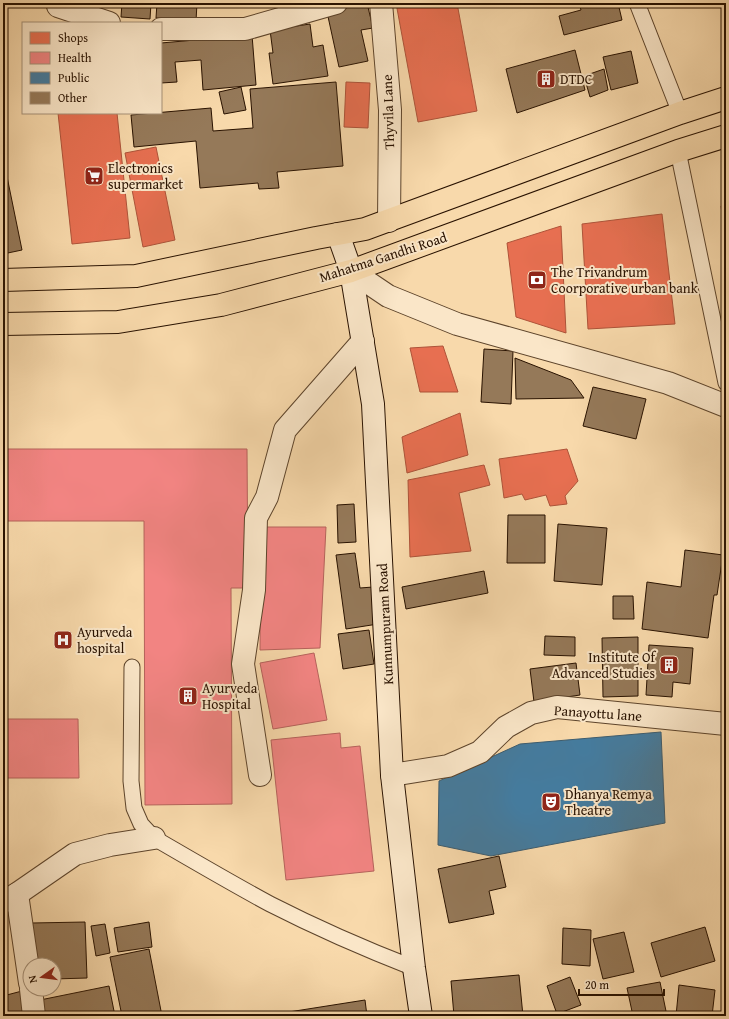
<svg xmlns="http://www.w3.org/2000/svg" width="729" height="1019" viewBox="0 0 729 1019" font-family="'Gentium Book Plus',serif">
<rect width="100%" height="100%" fill="#f8d9ab"/>
<filter id="stains"><feTurbulence type="fractalNoise" baseFrequency=".005" numOctaves="4"/><feColorMatrix values="0 0 0 0 .2 0 0 0 0 .09 0 0 0 0 .02 0 0 0 .5 -.17"/></filter>
<radialGradient id="worn" r=".72"><stop offset=".6" stop-color="#630" stop-opacity="0"/><stop offset="1" stop-color="#630" stop-opacity=".3"/></radialGradient>
<g fill="#e76f51" stroke="#ae5339">
<polygon points="396,3 457,3 477,111 418,122"/>
<polygon points="346,82 370,83 368,128 344,127"/>
<polygon points="58,113 117,113 130,238 72,244"/>
<polygon points="156,147 175,240 143,247 125,153"/>
<polygon points="726,204 726,243 721,206"/>
<polygon points="662,214 675,324 588,329 582,224"/>
<polygon points="561,226 566,333 516,317 507,243"/>
<polygon points="443,346 458,392 420,392 410,348"/>
<polygon points="460,413 468,455 407,473 402,437"/>
<polygon points="567,449 578,481 565,496 567,504 550,506 546,495 525,500 522,494 504,498 499,459"/>
<polygon points="484,465 490,485 459,493 471,551 410,557 408,480"/>
</g>
<g fill="#f28482" stroke="#b6625b">
<polygon points="3,449 247,449 248,588 231,588 232,804 145,805 144,521 3,521"/>
<polygon points="261,527 326,527 320,648 260,650"/>
<polygon points="314,653 327,720 273,729 260,663"/>
<polygon points="3,719 78,719 79,778 3,778"/>
<polygon points="340,733 341,748 360,746 374,871 286,880 271,740"/>
</g>
<polygon fill="#457b9d" stroke="#3d5c6e" points="661,732 665,823 491,856 438,845 439,781 520,744"/>
<g fill="#957959" stroke="#291200">
<polygon points="122,3 151,3 150,19 121,17"/>
<polygon points="157,3 197,3 196,21 156,18"/>
<polygon points="367,3 373,28 361,30 368,61 339,67 327,12"/>
<polygon points="579,3 618,3 622,20 564,35 559,16 581,10"/>
<polygon points="310,24 313,47 323,45 328,76 273,84 269,53 273,53 270,30"/>
<polygon points="252,35 256,85 203,90 201,60 175,62 177,82 161,83 161,43"/>
<polygon points="575,50 585,90 517,113 506,69"/>
<polygon points="631,51 638,83 611,90 603,57"/>
<polygon points="604,69 608,90 590,97 584,76"/>
<polygon points="336,82 343,166 277,172 279,188 259,189 258,183 200,188 196,141 134,147 131,115 211,108 213,131 253,128 250,89"/>
<polygon points="241,87 246,110 224,114 219,92"/>
<polygon points="3,157 22,250 3,254"/>
<polygon points="484,349 513,351 511,404 481,402"/>
<polygon points="515,358 571,380 584,398 516,399"/>
<polygon points="593,387 646,399 636,439 583,426"/>
<polygon points="354,504 356,542 338,543 337,505"/>
<polygon points="508,515 545,515 545,563 507,563"/>
<polygon points="558,524 607,528 602,585 554,581"/>
<polygon points="685,550 723,555 717,595 714,595 708,638 642,629 647,582 681,587"/>
<polygon points="355,553 360,588 373,587 378,624 346,629 336,555"/>
<polygon points="484,571 488,593 406,609 402,587"/>
<polygon points="613,596 633,596 634,619 613,619"/>
<polygon points="369,630 374,664 343,669 338,634"/>
<polygon points="545,636 575,637 575,656 544,655"/>
<polygon points="638,637 638,696 603,697 602,638"/>
<polygon points="649,645 693,648 690,684 673,682 672,697 646,695"/>
<polygon points="576,663 580,695 534,702 530,669"/>
<polygon points="499,856 506,887 489,891 494,914 449,923 438,869"/>
<polygon points="85,922 87,978 54,979 54,965 33,965 32,923"/>
<polygon points="149,922 152,947 118,952 114,928"/>
<polygon points="105,924 110,953 96,956 91,926"/>
<polygon points="705,927 715,961 661,977 651,943"/>
<polygon points="563,928 591,930 590,966 562,964"/>
<polygon points="624,932 634,972 603,979 593,939"/>
<polygon points="149,949 162,1016 122,1016 110,957"/>
<polygon points="519,975 523,1016 454,1016 451,981"/>
<polygon points="570,977 581,1005 557,1014 547,986"/>
<polygon points="660,982 667,1016 633,1016 627,988"/>
<polygon points="679,985 715,990 712,1016 676,1016"/>
<polygon points="109,986 115,1016 44,1016 40,1000"/>
<polygon points="22,991 28,1016 3,1016 3,996"/>
<polygon points="365,1000 367,1016 276,1016 276,1014"/>
</g>
<g fill="none" stroke-linecap="round" stroke-linejoin="round">
<g stroke="#5d442b" stroke-width="17">
<g id="lane">
<polyline points="637,3 680,113"/>
<polyline points="678,151 726,383"/>
<path d="M132 667 131 781 134 808 141 824 154 838C192 860 231 883 270 904 317 928 365 949 414 968"/>
</g>
</g>
<g stroke="#5d442b" stroke-width="24">
<g id="street">
<polyline points="381,3 390,110 389,221"/>
<polyline points="58,6 109,23"/>
<polyline points="161,29 245,29 336,3"/>
<polyline points="351,271 388,296 457,324 668,383 726,406"/>
<polyline points="260,775 243,664 254,590 256,518 267,497 285,430 363,341"/>
<polyline points="392,775 448,766 480,752 506,727 531,713 557,707 726,724"/>
<polyline points="17,894 30,983"/>
<polyline points="3,902 17,894 75,854 110,845 154,838"/>
<polyline points="31,989 34,1016"/>
</g>
</g>
<g stroke="#291200" stroke-width="24">
<polyline id="secondary" points="338,234 351,271 373,404 392,775 414,968 421,1016"/>
</g>
<g stroke="#291200" stroke-width="24">
<g id="primary">
<polyline points="3,280 136,276 316,238 365,229 680,113 726,98"/>
<polyline points="3,324 118,322 221,305 351,271 678,151 726,136"/>
</g>
</g>
<use href="#lane" stroke="#fae6c8" stroke-width="15"/>
<use href="#street" stroke="#fae6c8" stroke-width="22"/>
<use href="#secondary" stroke="#fae6c8" stroke-width="22"/>
<use href="#primary" stroke="#f8d9ab" stroke-width="22"/>
</g>
<defs>
<g id="building-square" transform="scale(1)"><rect x="-9" y="-9" width="18" height="18" rx="4" fill="#8f2418" stroke="#fae6c8"/><path d="M-4-6H4V6H1V3H-1V6H-4ZM-2.5-4.3h1.7v1.8h-1.7ZM.8-4.3h1.7v1.8H.8ZM-2.5-1h1.7V.8h-1.7ZM.8-1h1.7V.8H.8Z" fill="#fff"/></g>
<g id="supermarket-square" transform="scale(1)"><rect x="-9" y="-9" width="18" height="18" rx="4" fill="#8f2418" stroke="#fae6c8"/><path d="M-6-5.5h2.5l.6 2H6L4.5 2H-2.5L-4.4-4H-6ZM-1.5 3.2a1.3 1.3 0 1 0 .1 0ZM3 3.2a1.3 1.3 0 1 0 .1 0Z" fill="#fff"/></g>
<g id="bank-square" transform="scale(1)"><rect x="-9" y="-9" width="18" height="18" rx="4" fill="#8f2418" stroke="#fae6c8"/><path d="M-6-4H6V4H-6ZM0-2.3a2.3 2.3 0 1 0 0 4.6a2.3 2.3 0 1 0 0-4.6Z" fill="#fff"/></g>
<g id="hospital-square" transform="scale(1)"><rect x="-9" y="-9" width="18" height="18" rx="4" fill="#8f2418" stroke="#fae6c8"/><path d="M-5-5h3v3.5h4V-5h3V5h-3V1.5h-4V5h-3Z" fill="#fff"/></g>
<g id="theatre-square" transform="scale(1)"><rect x="-9" y="-9" width="18" height="18" rx="4" fill="#8f2418" stroke="#fae6c8"/><path d="M-5-5.5Q0-4 5-5.5V0Q5 5 0 6Q-5 5-5 0ZM-3.3-2.5H-1v1.5H-3.3ZM1-2.5H3.3v1.5H1ZM-2.8 1Q0 5.5 2.8 1Z" fill="#fff"/></g>
</defs>
<g fill-rule="evenodd">
<use href="#building-square" x="546" y="79"/>
<use href="#supermarket-square" x="94" y="176"/>
<use href="#bank-square" x="537" y="280"/>
<use href="#hospital-square" x="63" y="640"/>
<use href="#building-square" x="669" y="665"/>
<use href="#building-square" x="188" y="696"/>
<use href="#theatre-square" x="551" y="802"/>
</g>
<g text-anchor="middle" stroke-width="4" stroke-linejoin="round" paint-order="stroke">
<g font-size="14" fill="#291200" stroke="#fae6c8" text-anchor="start">
<text x="560" y="84">DTDC</text>
<text x="108" y="173">Electronics<tspan x="108" dy="16">supermarket</tspan></text>
<text x="551" y="277">The Trivandrum<tspan x="551" dy="16">Coorporative urban bank</tspan></text>
<text x="77" y="637">Ayurveda<tspan x="77" dy="16">hospital</tspan></text>
<text x="655" y="662" text-anchor="end">Institute Of<tspan x="655" dy="16">Advanced Studies</tspan></text>
<text x="202" y="693">Ayurveda<tspan x="202" dy="16">Hospital</tspan></text>
<text x="565" y="799">Dhanya Remya<tspan x="565" dy="16">Theatre</tspan></text>
</g>
<g font-size="14" fill="#291200" stroke="#fae6c8">
<text transform="translate(388 112) rotate(-92)" y="5">Thyvila Lane</text>
<text transform="translate(383 257) rotate(-18)" y="5">Mahatma Gandhi Road</text>
<text transform="translate(385 624) rotate(-93)" y="5">Kunnumpuram Road</text>
<text transform="translate(598 713) rotate(4)" y="5">Panayottu lane</text>
</g>
</g>
<rect width="729" height="1019" fill="none" stroke="#f8d9ab" stroke-width="16"/>
<rect x="4" y="4" width="721" height="1011" fill="none" stroke="#291200" stroke-width="2"/>
<rect x="8" y="8" width="713" height="1003" fill="none" stroke="#291200"/>
<rect x="22" y="22" width="140" height="92" fill="#fae6c8" stroke="#a69178"/>
<rect x="30" y="32" width="20" height="12" fill="#e76f51" stroke="#a69178"/>
<text x="58" y="42" font-size="12" fill="#291200">Shops</text>
<rect x="30" y="52" width="20" height="12" fill="#f28482" stroke="#a69178"/>
<text x="58" y="62" font-size="12" fill="#291200">Health</text>
<rect x="30" y="72" width="20" height="12" fill="#457b9d" stroke="#a69178"/>
<text x="58" y="82" font-size="12" fill="#291200">Public</text>
<rect x="30" y="92" width="20" height="12" fill="#957959" stroke="#a69178"/>
<text x="58" y="102" font-size="12" fill="#291200">Other</text>
<g transform="translate(42 977) rotate(256)"><circle r="19" fill="#fae6c8" stroke="#a69178"/>
<path d="M0-3L7 15L0 10L-7 15Z" fill="#8f2418"/>
<text y="-6" font-size="11" font-weight="bold" text-anchor="middle" fill="#291200">N</text>
</g>
<path d="M579 989v6h85v-6" fill="none" stroke="#291200" stroke-width="2"/>
<text x="585" y="989" font-size="12" fill="#291200" stroke="#fae6c8" stroke-width="3" paint-order="stroke">20 m</text>
<rect width="100%" height="100%" filter="url(#stains)"/>
<rect width="100%" height="100%" fill="url(#worn)"/>
</svg>
